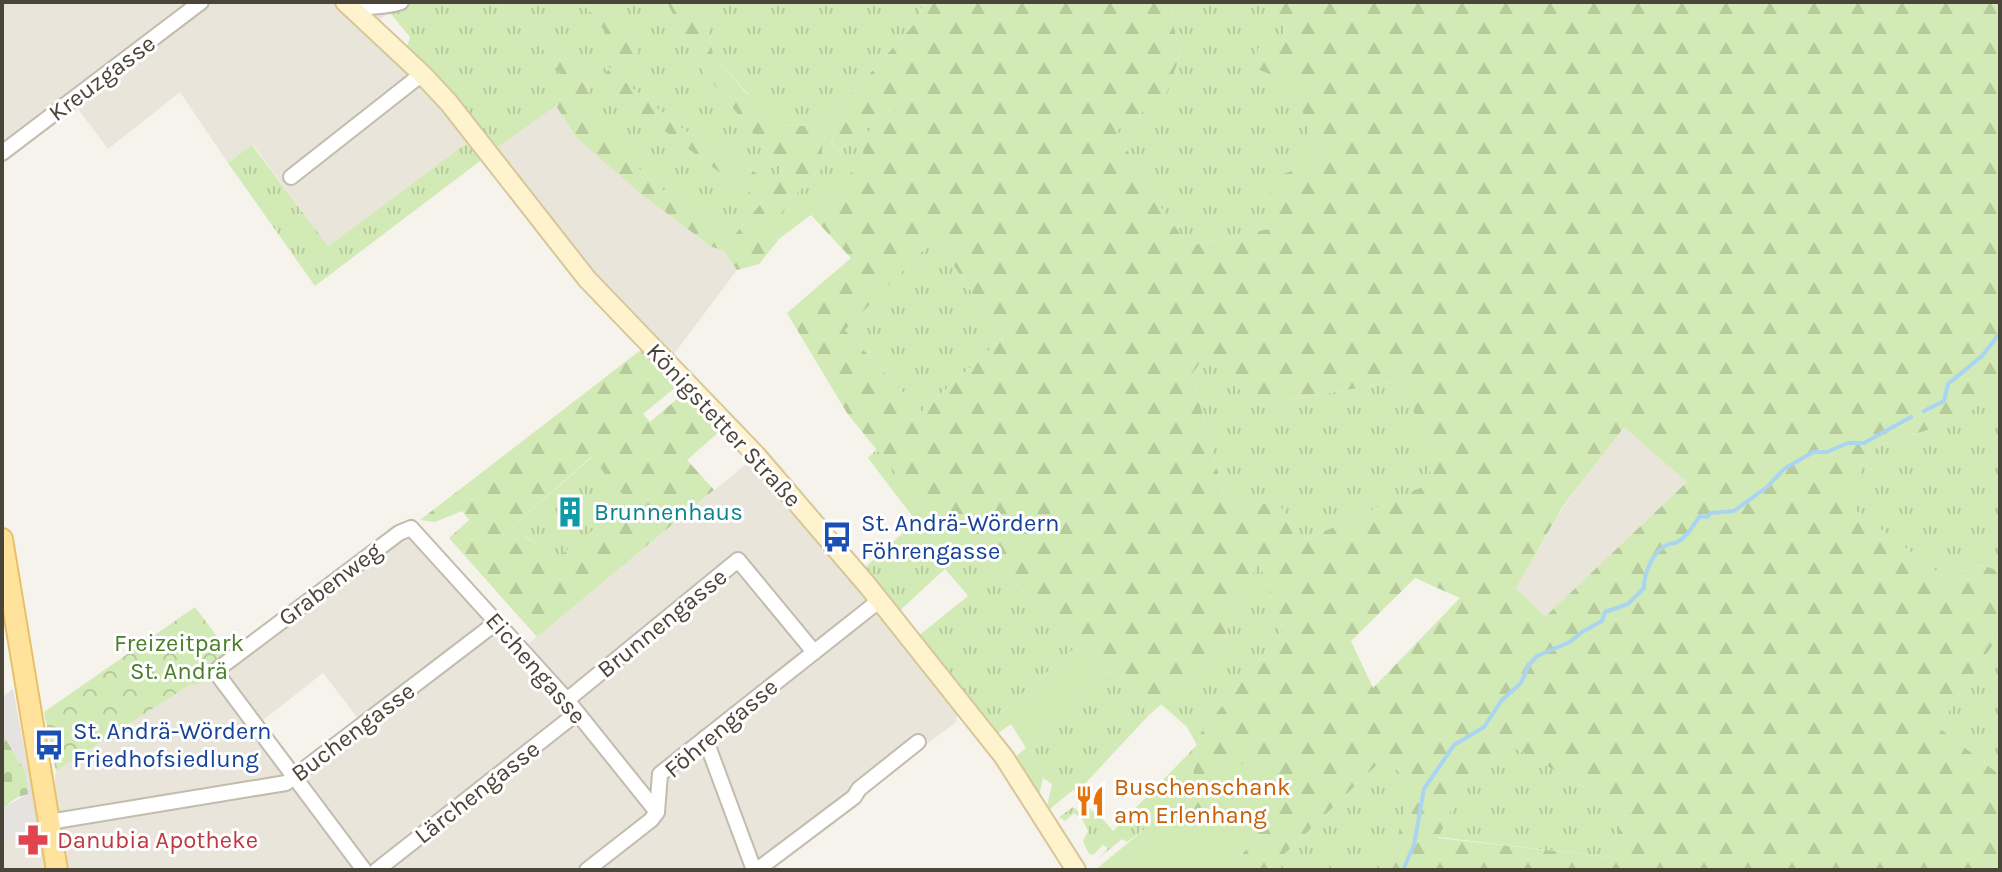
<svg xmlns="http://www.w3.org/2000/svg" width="2002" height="872" viewBox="0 0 2002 872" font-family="Karla,sans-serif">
<defs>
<pattern id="grass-tufts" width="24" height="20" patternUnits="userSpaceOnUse" patternTransform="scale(2)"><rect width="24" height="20" fill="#d2eab5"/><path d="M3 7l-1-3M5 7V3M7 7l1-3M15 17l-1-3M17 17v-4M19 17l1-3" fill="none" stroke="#b6ca9c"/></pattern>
<pattern id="forest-firs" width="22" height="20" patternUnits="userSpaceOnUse" patternTransform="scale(2)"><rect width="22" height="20" fill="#d2eab5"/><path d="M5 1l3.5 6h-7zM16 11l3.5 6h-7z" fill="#b6ca9c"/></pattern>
<pattern id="cemetery-stones" width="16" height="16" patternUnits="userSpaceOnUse" patternTransform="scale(2)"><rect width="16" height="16" fill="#d2eab5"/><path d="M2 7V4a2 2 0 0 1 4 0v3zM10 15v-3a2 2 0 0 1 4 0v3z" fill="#b6ca9c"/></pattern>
<pattern id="park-crowns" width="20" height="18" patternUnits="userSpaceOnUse" patternTransform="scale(2)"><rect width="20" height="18" fill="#d2eab5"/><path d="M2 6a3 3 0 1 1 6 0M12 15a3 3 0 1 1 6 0" fill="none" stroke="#b6ca9c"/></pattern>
</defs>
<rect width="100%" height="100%" fill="#f6f3ec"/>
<g fill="#eae5da" fill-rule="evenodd">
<polygon points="2,2 410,2 364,28 433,96 498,147 556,106 577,138 723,250 737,270 671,358 471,140 328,246 253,145 228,163 180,92 108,149 78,109 2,159"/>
<polygon points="1624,426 1687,482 1546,618 1516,588 1563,507"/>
<path d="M751 460 959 703 956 722 761 870H2V808L29 794 35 798 54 788 56 771 188 686 213 681 208 668 228 651 399 527 416 523 528 644ZM323 673 360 721 299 767 262 721Z"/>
</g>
<g fill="url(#grass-tufts)">
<polygon points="410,2 495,2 540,45 567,82 556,106 498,147 407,47 410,37 390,13"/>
<polygon points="517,2 580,2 594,15 621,55 605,74 605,86 719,172 763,201 732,238 657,186 592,124 589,87 537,21"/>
<polygon points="606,2 667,2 694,59 782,170 773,183 684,130 617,76 638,52"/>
<polygon points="702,2 924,2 917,21 835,112 805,126 775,125 713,54"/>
<polygon points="1169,2 1254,2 1286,17 1282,41 1318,162 1283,226 1189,246 1145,185 1117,130 1165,96 1180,56"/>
<polygon points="887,105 890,109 864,143 863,161 811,215 780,238 766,235 790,200 821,169 823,138 836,132 831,142 839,151"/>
<polygon points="471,140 484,158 315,286 228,163 252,145 328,246"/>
<polygon points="935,238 1003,338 921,412 845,330"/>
<polygon points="1209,350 1253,406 1405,380 1434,482 1305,540 1276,501 1242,509 1224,495 1192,374"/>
<polygon points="1996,394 2000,398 2000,572 1982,565 1944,577 1840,499 1878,445 1951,423"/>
<polygon points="877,449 939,527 1001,570 1079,644 990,722 917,637 968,596 965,592 945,569 897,613 862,570 916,521 868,458"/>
<polygon points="592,457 623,495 611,516 558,558 525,536 513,546 503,535"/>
<path d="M1259 560 1282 631 1200 734 1185 823 1146 828 1127 842 1122 839 1099 858 1108 848 1103 845 1093 855 1089 854 1083 841 1088 831 1082 819 1074 813 1065 821 1059 817 1073 807 1082 814 1085 810 1075 800 1076 792 1073 790 1050 809 1047 806 1052 784 1043 778 1039 796 1018 763 1032 752 1107 672C1129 679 1137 696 1149 715L1079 790 1085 796 1082 800 1093 812 1100 804 1106 810 1100 816 1113 831 1197 745 1187 727 1161 704 1214 659Z"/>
<polygon points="2000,634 2000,775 1938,727"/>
<polygon points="1506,743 1626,811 1608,857 1437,837 1463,786"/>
<polygon points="1382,760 1412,780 1390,870 1268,870"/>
</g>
<g fill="url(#forest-firs)" fill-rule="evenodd">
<path d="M495 2H517L537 21 589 87 593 124 657 186 732 238 763 201 719 172 605 86V74L620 55 594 15 580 2H606L639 52 618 76 684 130 773 183 782 170 694 59 667 2H702L713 54 747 94 771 97 775 125 805 126 835 112 917 21 924 2H1169L1180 56 1165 97 1117 130 1145 185 1189 246 1282 226 1265 180 1318 162 1294 84 1255 68 1258 48 1282 41 1286 18 1254 2H2000V398L1996 394 1951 423 1878 445 1841 499 1944 577 1983 565 2000 572V634L1938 727 2000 775V870H1390L1411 780 1382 760 1268 870H1230L1288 794 1196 832 1185 823 1200 734 1282 631 1259 561 1214 659 1149 715C1137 696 1129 679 1107 672 1103 659 1090 650 1079 644L1001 570 939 527 847 413 787 313 851 258 811 215 862 161 865 135 890 110 887 105 839 151 831 141 835 133 823 138 821 169 790 200 767 235 780 238 759 264 737 270 723 250 712 247 641 194 577 138 556 106 566 82 540 45ZM935 238 1003 338 921 412 845 330ZM1209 351 1253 406 1405 380 1433 482 1305 540 1276 501 1242 509 1224 495 1192 374ZM1624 427 1687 482 1545 617 1516 588 1563 506ZM1415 578 1460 598 1373 688 1351 641ZM1506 743 1626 811 1608 857 1438 838 1463 786Z"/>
<path d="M642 349 677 386 643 414 650 422 684 393 720 431 687 460 714 490 537 637 449 538 469 520 462 511 435 522 420 520ZM591 457 623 495 611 516 558 557 524 536 513 546 503 535Z"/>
</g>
<polygon fill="url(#cemetery-stones)" points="2,733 25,771 29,794 18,797 2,808"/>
<polygon fill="url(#park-crowns)" points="195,607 228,651 208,668 213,681 188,686 56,771 44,712"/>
<g fill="#d2eab5">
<path d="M1079 644C1090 650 1103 659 1107 672L1032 752 1018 763 1014 758 1026 748 1011 724 998 733 990 722Z"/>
<polygon points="1241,763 1289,794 1230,870 1095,870 1146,828 1185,823 1196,832"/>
</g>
<polygon fill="#e5e3e0" points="13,689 38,822 2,845 2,808 28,794 25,771 2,733 2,697"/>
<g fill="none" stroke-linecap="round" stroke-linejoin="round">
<g stroke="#a9d4f2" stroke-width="4">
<polyline points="1924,411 1944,401 1948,384 1982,356 2000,333"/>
<path d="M1403 870 1414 845 1424 789 1454 745 1484 727 1502 700 1521 683 1529 665 1537 656 1570 642 1582 632 1602 621 1605 612 1628 604 1644 588C1644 573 1653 551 1667 545 1678 540 1669 547 1679 541 1689 535 1693 525 1700 516L1707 517 1711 513 1734 511 1767 487 1784 469 1813 452H1827L1848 443H1864L1911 417"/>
</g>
<g stroke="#c2bbae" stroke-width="18">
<g id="minor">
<path d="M354 9C370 5 385 8 401 2"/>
<polyline points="2,153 201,2"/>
<polyline points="291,177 422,74"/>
<polyline points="567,700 738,560 814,652"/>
<polyline points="705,738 754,870"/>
<polyline points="49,822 286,783 497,622"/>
<polyline points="364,870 218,675 218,669 399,533 411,528 567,700 657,812"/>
<polyline points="377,870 577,713"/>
<polyline points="587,870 651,820 657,812 660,774 880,600"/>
<polyline points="757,870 854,797 859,789 918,742"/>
</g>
</g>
<g stroke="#d6c79b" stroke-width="22">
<polyline id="secondary" points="345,2 422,74 449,103 587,279 756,455 868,586 1004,757 1076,870"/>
</g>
<g stroke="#e6c16a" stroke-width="24">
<polyline id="primary" points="2,539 57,870"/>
</g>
<use href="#minor" stroke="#fff" stroke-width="14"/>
<use href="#secondary" stroke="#fff3cd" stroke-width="18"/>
<use href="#primary" stroke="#ffe39c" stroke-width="20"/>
</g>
<defs>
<g id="building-bare" transform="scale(2.4)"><path d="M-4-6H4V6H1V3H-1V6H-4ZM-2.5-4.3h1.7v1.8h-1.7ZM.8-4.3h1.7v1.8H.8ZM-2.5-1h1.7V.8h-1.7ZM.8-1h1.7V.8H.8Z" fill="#0f9aa8" stroke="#fff" stroke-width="2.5" paint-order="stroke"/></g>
<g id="bus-bare" transform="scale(2.4)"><path d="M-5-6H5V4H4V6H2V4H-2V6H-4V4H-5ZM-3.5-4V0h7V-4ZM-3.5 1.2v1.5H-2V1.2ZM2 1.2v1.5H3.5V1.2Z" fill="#1a4fb4" stroke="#fff" stroke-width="2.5" paint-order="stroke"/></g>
<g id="restaurant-bare" transform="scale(2.4)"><path d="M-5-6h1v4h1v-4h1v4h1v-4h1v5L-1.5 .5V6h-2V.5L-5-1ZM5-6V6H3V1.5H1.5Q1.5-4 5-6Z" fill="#e8710a" stroke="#fff" stroke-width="2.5" paint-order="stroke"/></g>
<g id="pharmacy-bare" transform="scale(2.4)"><path d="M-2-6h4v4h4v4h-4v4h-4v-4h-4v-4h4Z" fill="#e0444e" stroke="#fff" stroke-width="2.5" paint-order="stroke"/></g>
</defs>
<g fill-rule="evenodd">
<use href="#building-bare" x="570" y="512"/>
<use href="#bus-bare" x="837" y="537"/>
<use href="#bus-bare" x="49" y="745"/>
<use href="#restaurant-bare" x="1090" y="801"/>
<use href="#pharmacy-bare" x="33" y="840"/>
</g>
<g text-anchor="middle" stroke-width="6" stroke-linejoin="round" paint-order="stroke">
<g font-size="24" fill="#4b4439" stroke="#fff">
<text transform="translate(102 78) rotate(-37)" y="8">Kreuzgasse</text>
<text transform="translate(724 425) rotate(47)" y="8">Königstetter Straße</text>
<text transform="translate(330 584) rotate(-37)" y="8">Grabenweg</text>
<text transform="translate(662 623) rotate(-39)" y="8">Brunnengasse</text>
<text transform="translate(536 668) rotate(49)" y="8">Eichengasse</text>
<text transform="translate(721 728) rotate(-40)" y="8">Föhrengasse</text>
<text transform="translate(353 732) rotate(-37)" y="8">Buchengasse</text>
<text transform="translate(477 792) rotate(-38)" y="8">Lärchengasse</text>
</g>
<g font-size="24" fill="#0d838f" stroke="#fff" text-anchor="start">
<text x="594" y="520">Brunnenhaus</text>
</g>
<g font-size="24" fill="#164399" stroke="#fff" text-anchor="start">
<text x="861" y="531">St. Andrä-Wördern<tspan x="861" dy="28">Föhrengasse</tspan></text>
<text x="73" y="739">St. Andrä-Wördern<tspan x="73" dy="28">Friedhofsiedlung</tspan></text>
</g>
<g font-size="24" fill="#4a7f2a" stroke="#fff">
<text x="179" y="651">Freizeitpark<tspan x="179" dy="28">St. Andrä</tspan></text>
</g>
<g font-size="24" fill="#c56008" stroke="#fff" text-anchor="start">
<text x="1114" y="795">Buschenschank<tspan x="1114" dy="28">am Erlenhang</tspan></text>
</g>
<g font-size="24" fill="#be3a42" stroke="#fff" text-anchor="start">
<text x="57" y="848">Danubia Apotheke</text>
</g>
</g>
<rect width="2002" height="872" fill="none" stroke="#4b4439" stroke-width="8"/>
</svg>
